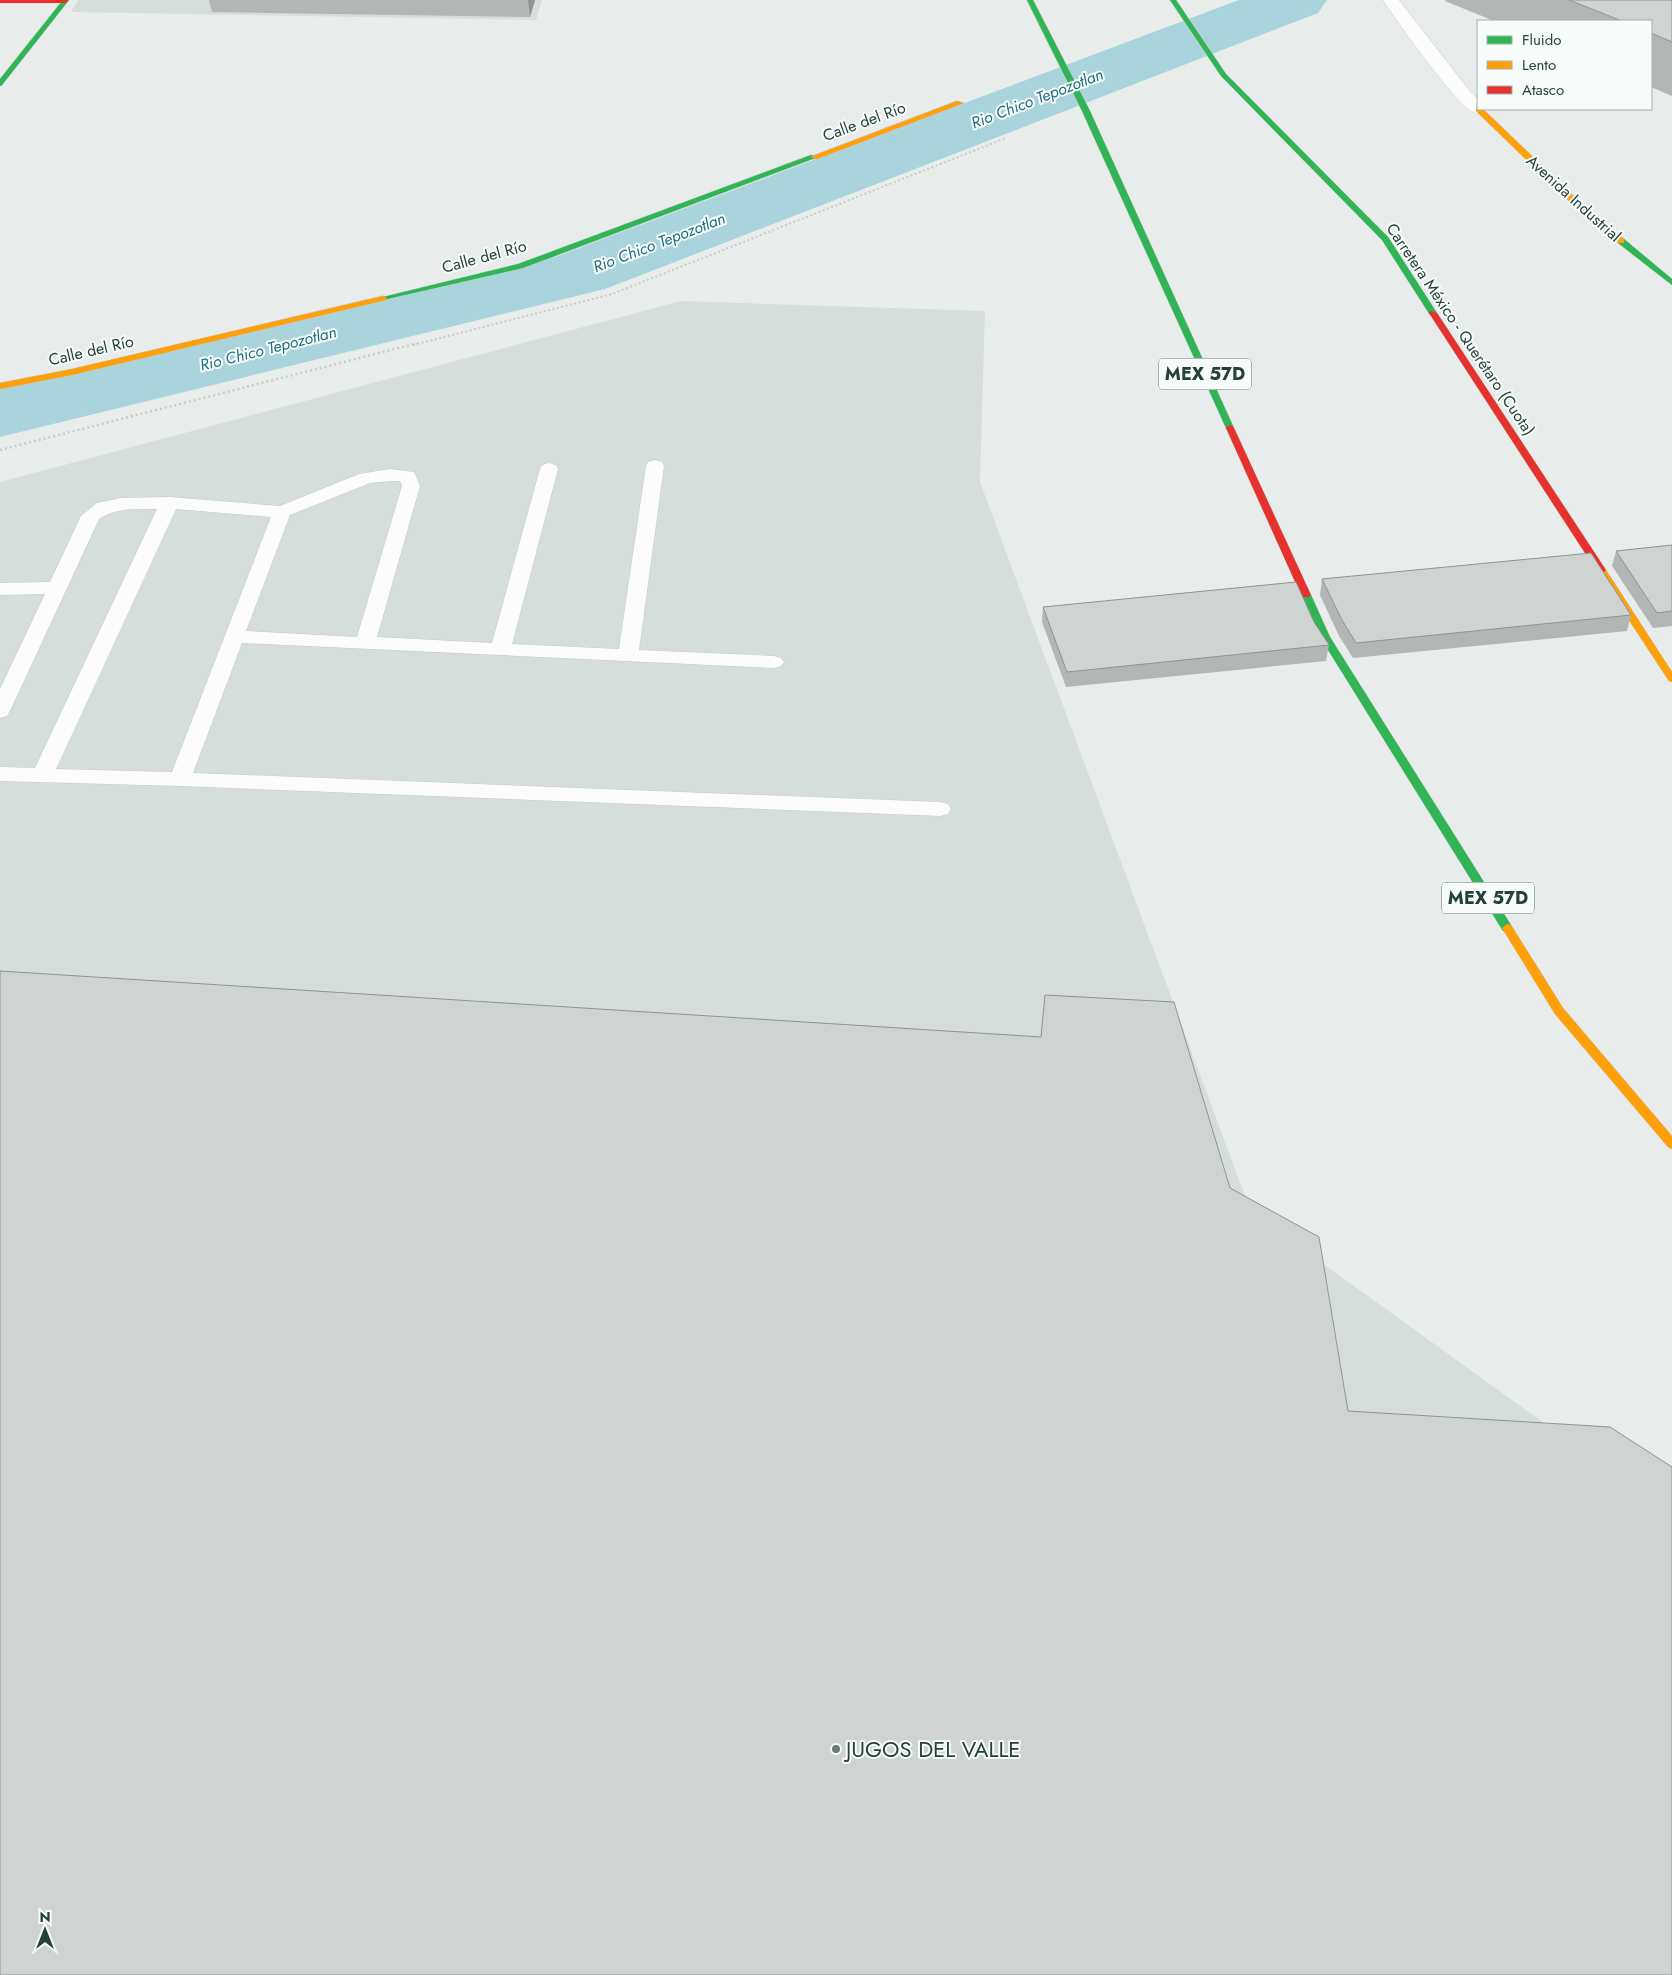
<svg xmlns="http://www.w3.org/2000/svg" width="1672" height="1975" viewBox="0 0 1672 1975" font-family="Jost,sans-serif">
<rect width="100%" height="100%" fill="#e8edeb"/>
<g fill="#d6dedb">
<polygon points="78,0 542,0 536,20 71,12"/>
<polygon points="681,301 985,311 980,482 1251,1212 1672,1515 0,1975 0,482"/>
</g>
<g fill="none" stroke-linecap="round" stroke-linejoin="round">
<polygon fill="#a9d4db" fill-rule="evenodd" points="1239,0 1327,0 1318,13 605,289 0,437 0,389 555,257"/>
<g stroke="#c5cac8" stroke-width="1">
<path id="lane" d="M655 460 662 462 664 466 639 650 774 656 781 658 784 662 781 666 774 668 242 643 193 773 940 802 948 804 951 809 948 814 940 816 180 786 0 781V767L35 768 157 509C136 509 117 507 99 519L10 711 7 716 0 718V689L45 594 0 595V583L50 582 81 516 97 503 121 498 169 497 280 506 359 474 390 469 414 472 420 486 377 637 492 643 540 469 542 465 549 463 556 465 558 469 512 644 619 649 646 466 648 462ZM390 481H400L402 486 357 637 246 631 290 515 370 483ZM176 509 271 517 172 772 56 769Z"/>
</g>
<g stroke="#c5cac8" stroke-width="1">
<path id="street" d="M1383 0H1399L1468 89 1478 99V109H1486L1484 112C1480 113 1477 114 1473 112 1456 104 1396 20 1383 0Z"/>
</g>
<g stroke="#c3cbc8" stroke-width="1">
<g id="fast">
<polygon points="63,0 69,0 2,85 0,86 0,79"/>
<polygon points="1027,0 1033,0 1090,111 1234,428 1233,430 1227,430 1226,428 1082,111"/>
<polygon points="1170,0 1176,0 1226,74 1388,237 1437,313 1436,315 1430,315 1382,240 1221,76"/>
<polygon points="811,155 818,157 523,268 383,300 379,298 518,264"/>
<polygon points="1618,239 1624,239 1672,279 1672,285 1618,243"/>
<polygon points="1306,592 1311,595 1330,637 1511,925 1512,928 1511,931 1503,931 1320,637 1301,595"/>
</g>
</g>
<g stroke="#c3cbc8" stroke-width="1">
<g id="slow">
<polygon points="957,101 964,103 817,159 810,157"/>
<polygon points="1476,107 1483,109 1579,201 1624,239 1624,243 1618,243 1573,205 1476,111"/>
<polygon points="383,296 387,298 386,300 72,375 0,389 0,383 72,369"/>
<polygon points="1601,567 1606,570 1672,672 1672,682 1669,681 1596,570"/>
<polygon points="1507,924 1511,925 1563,1008 1672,1136 1672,1149 1668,1147 1555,1014 1502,928"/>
</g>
</g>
<g stroke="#c3cbc8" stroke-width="1">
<g id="jam">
<polygon points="0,0 68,0 68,1 65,3 0,3"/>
<polygon points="1430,311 1437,313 1606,570 1604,572 1601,573 1596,570 1429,313"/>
<polygon points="1230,425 1234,428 1311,595 1309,597 1303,597 1301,595 1226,428"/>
</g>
</g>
<polyline stroke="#c3ccca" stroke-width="2" stroke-dasharray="2 2.5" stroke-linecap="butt" points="413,345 612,294 1006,138"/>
<polyline stroke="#c3ccca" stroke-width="2.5" stroke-dasharray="2 3" stroke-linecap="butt" points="0,450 418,343"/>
<use href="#lane" fill="#fcfcfc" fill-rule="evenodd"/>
<use href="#street" fill="#fcfcfc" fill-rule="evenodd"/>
<use href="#fast" fill="#30b455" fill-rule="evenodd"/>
<use href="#slow" fill="#ff9f0a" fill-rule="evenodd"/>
<use href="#jam" fill="#e5322d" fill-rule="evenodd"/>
</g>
<g fill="#b2b6b5">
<polygon points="209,0 535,0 530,17 212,12"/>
<polygon points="1446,0 1672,0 1672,96 1651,87 1651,21 1494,21 1445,1"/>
<polygon points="1672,545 1672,626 1653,628 1612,566 1616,551"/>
<polygon points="1322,579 1631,615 1627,631 1353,658 1339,636 1320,595"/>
<polygon points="1043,607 1314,622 1329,645 1326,661 1066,687 1042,622"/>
</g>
<polygon fill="#919493" points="528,0 535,0 530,17"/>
<g fill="#cfd4d2" stroke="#919493">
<polygon points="1569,0 1672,0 1672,42 1651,33 1651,21 1622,21"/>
<polygon points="1672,545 1672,611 1657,613 1616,551"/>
<polygon points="1591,553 1631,615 1356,643 1342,620 1322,579"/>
<polygon points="1296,582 1314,622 1329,645 1067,672 1043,607"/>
<polygon points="0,971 1041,1037 1045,995 1174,1002 1230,1188 1319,1237 1348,1411 1610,1427 1672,1467 1672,1975 0,1975"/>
</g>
<circle fill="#697e78" stroke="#f7fbf9" stroke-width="2" cx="836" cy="1749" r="5"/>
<g text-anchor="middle" stroke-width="4" stroke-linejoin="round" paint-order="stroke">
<g font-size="16" font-style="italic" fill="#1c6f80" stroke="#f7fbf9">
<text transform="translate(1037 98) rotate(-21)" y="6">Rio Chico Tepozotlan</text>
<text transform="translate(659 242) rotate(-21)" y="6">Rio Chico Tepozotlan</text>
<text transform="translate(268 348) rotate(-14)" y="6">Rio Chico Tepozotlan</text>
</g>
<g font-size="16" fill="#24423a" stroke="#f7fbf9">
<text transform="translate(864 121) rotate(-20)" y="6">Calle del Río</text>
<text transform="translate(1574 198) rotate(42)" y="6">Avenida Industrial</text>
<text transform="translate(484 256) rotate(-15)" y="6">Calle del Río</text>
<text transform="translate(1461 329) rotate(56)" y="6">Carretera México - Querétaro (Cuota)</text>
<text transform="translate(91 350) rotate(-13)" y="6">Calle del Río</text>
</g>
<g fill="#f7fbf9" stroke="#637a73" stroke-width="1">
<rect x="1159" y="358.5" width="92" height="31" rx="4"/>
<rect x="1442" y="882.5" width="92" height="31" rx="4"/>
</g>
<g font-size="18" font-weight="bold" fill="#24423a">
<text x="1205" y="380">MEX 57D</text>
<text x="1488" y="904">MEX 57D</text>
</g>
<g font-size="22" fill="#24423a" stroke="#f7fbf9" text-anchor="start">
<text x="846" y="1757">JUGOS DEL VALLE</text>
</g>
</g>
<rect x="1477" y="20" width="175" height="90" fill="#f7fbf9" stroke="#a3b1ad"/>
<rect x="1487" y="36" width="25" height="8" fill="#30b455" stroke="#a3b1ad"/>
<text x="1522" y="45" font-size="15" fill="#24423a">Fluido</text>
<rect x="1487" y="61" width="25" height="8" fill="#ff9f0a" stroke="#a3b1ad"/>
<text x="1522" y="70" font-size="15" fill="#24423a">Lento</text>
<rect x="1487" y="86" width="25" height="8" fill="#e5322d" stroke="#a3b1ad"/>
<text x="1522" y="95" font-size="15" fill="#24423a">Atasco</text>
<g transform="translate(45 1930)" stroke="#f7fbf9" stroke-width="4" paint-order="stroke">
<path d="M0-4L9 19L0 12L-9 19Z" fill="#24423a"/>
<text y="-8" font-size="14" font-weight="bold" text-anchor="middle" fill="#24423a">N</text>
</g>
</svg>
